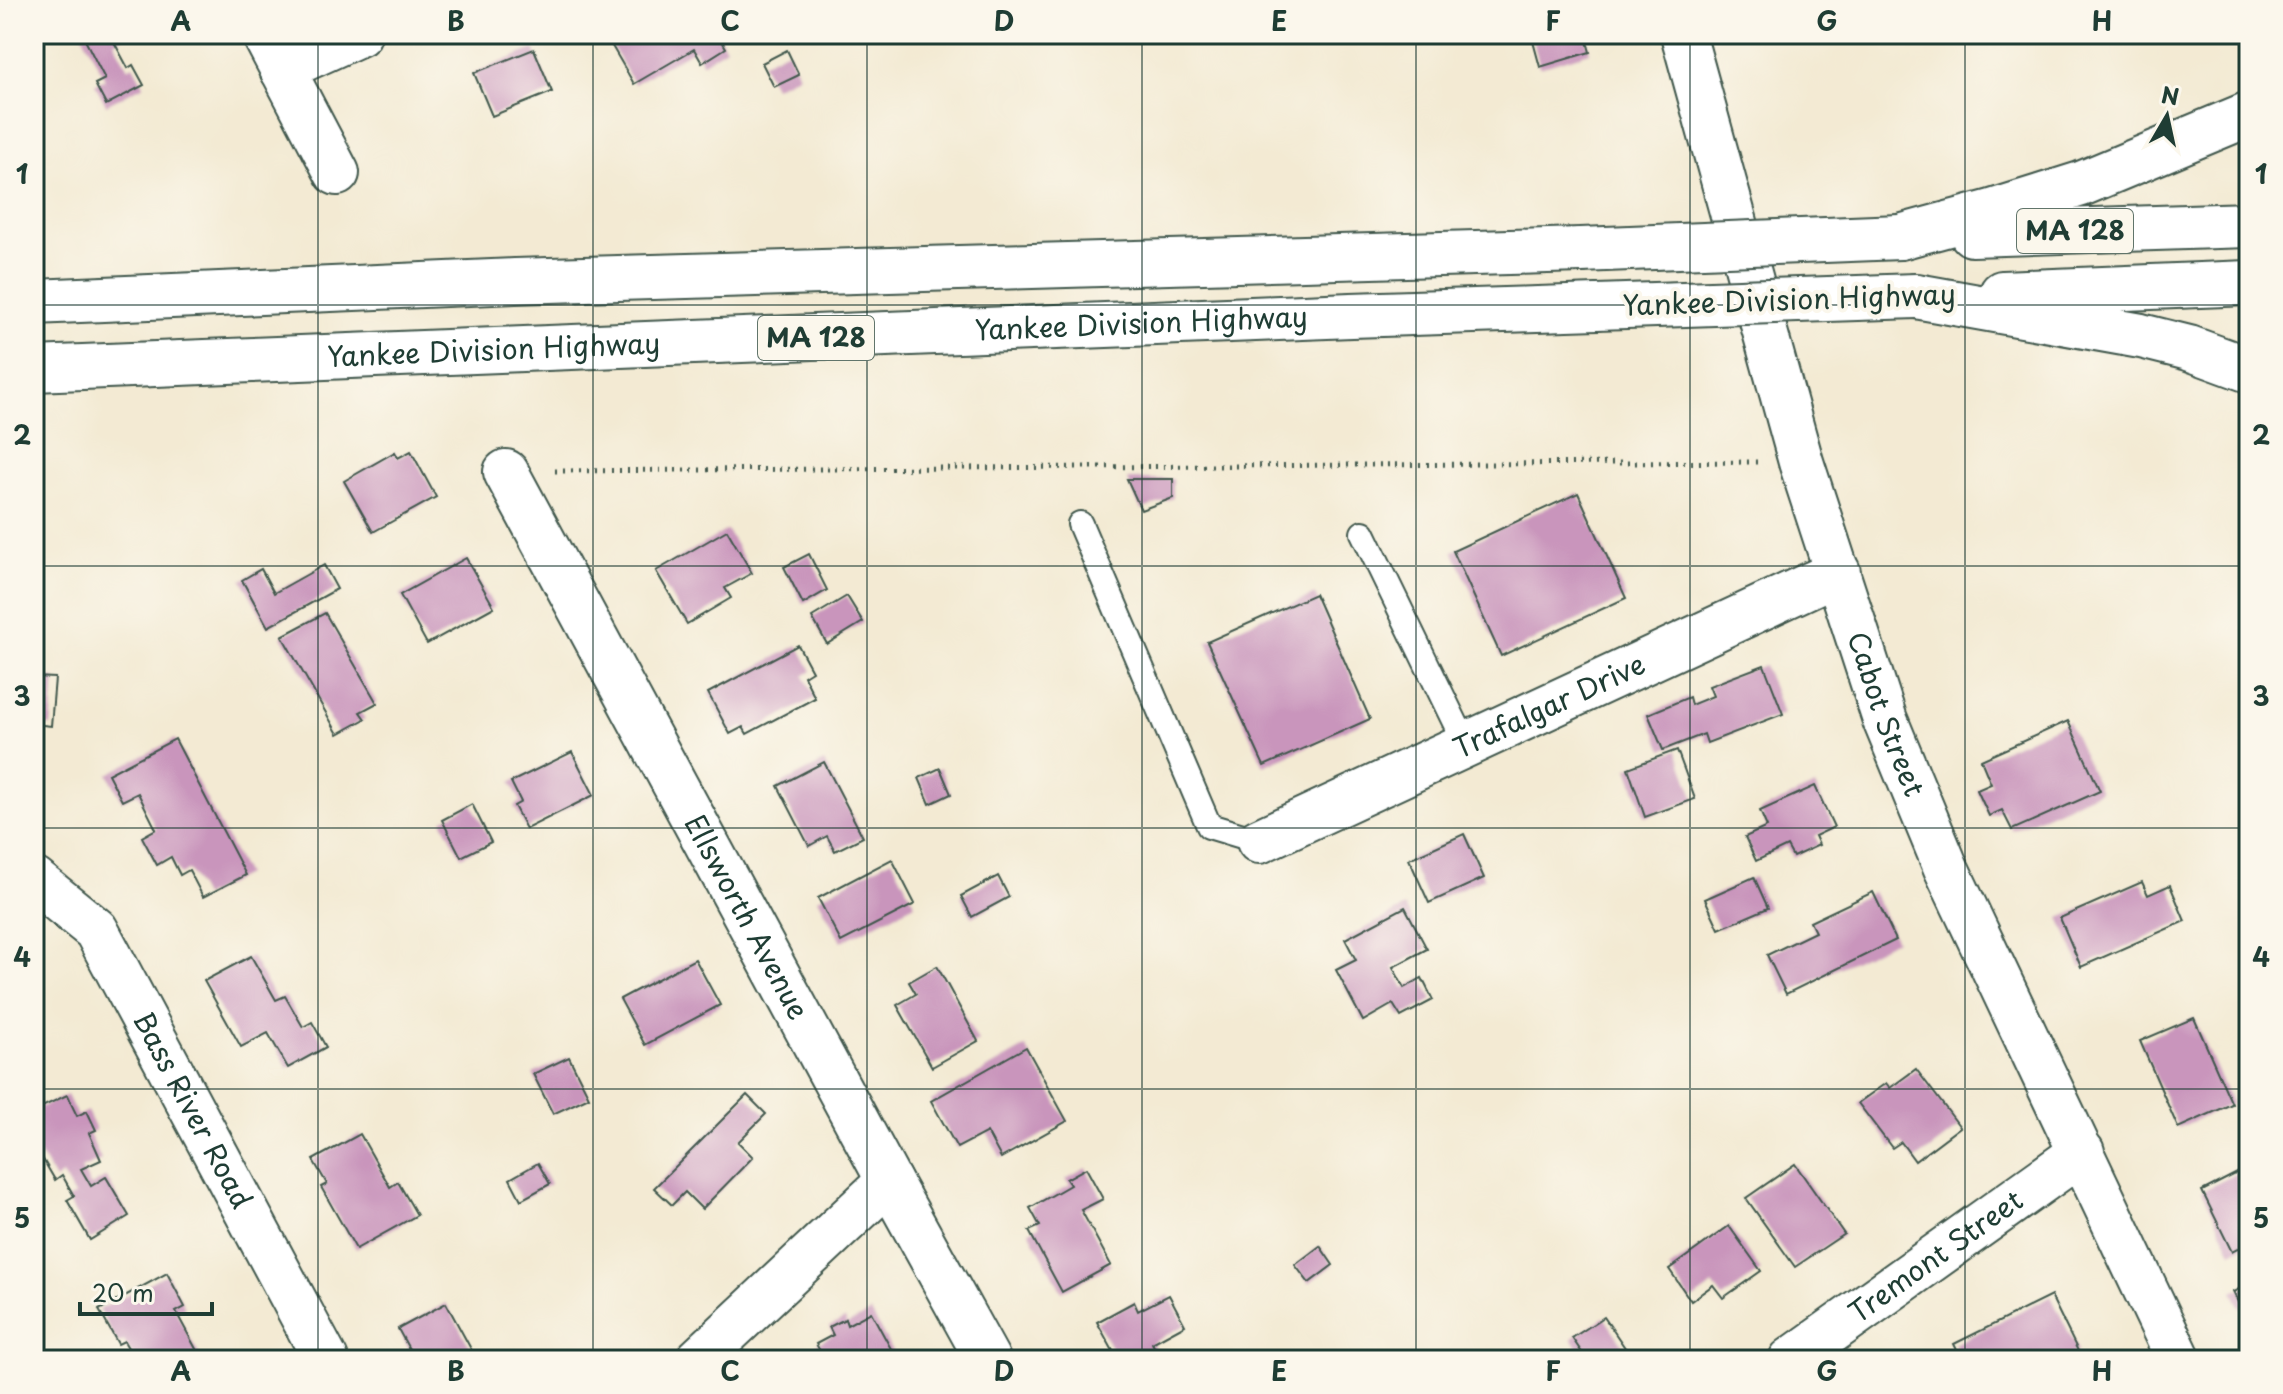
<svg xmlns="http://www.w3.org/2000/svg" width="2283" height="1394" viewBox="0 0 2283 1394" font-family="'Playpen Sans',sans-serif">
<rect width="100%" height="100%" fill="#fbf7ec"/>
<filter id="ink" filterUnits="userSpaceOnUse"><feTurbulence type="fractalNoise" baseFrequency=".0125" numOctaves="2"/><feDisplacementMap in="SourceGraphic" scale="16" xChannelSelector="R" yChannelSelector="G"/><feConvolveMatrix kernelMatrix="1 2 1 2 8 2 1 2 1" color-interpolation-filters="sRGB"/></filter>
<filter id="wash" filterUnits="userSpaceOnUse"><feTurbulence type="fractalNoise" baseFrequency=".006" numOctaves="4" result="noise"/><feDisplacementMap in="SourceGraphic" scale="32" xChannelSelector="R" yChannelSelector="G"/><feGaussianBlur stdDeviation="1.8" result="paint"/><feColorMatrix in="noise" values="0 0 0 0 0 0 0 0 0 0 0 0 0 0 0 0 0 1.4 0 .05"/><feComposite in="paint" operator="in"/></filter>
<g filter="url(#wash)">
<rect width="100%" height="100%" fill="#f3ead3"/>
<g id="blocks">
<g fill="#c995bc">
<polygon points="82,34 129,34 114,42 128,68 133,65 144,85 106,105 95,84 105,79"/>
<polygon points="605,34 718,34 726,48 702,63 694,49 634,84"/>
<polygon points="1531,34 1585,34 1590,52 1540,67"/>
<polygon points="534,49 552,92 492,116 474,73"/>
<polygon points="787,50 799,75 774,87 762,63"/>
<polygon points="411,451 436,497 373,532 344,481 395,452 398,458"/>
<polygon points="1127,479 1173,479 1173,498 1141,510"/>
<polygon points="1578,493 1626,598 1501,656 1453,551"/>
<polygon points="727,530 752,573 725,588 731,598 687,624 656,571"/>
<polygon points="809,554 827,590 803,604 784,567"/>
<polygon points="466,558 494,607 427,644 400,595"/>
<polygon points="324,565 337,589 268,627 242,580 261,569 274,593"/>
<polygon points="1315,594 1370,719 1264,766 1207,642"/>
<polygon points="847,596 863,622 827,644 812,617"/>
<polygon points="325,613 377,703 360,712 365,719 338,734 282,636"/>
<polygon points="798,645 812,671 804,676 815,698 747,734 743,727 730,734 708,693"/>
<polygon points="1764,665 1783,714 1707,743 1704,734 1663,750 1648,714 1689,697 1691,705 1713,696 1709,686"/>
<polygon points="34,677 55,678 51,726 34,724"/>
<polygon points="2068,721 2100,791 2012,830 2002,810 1989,816 1977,790 1991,784 1981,760"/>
<polygon points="175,739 246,875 203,897 189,870 180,875 171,857 157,865 142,837 156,829 138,793 122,801 108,774"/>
<polygon points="1677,750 1695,799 1645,817 1628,768"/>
<polygon points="572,752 594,795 526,829 514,806 521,802 511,782"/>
<polygon points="824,762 863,837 835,851 827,836 809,846 778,786"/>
<polygon points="940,768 951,794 930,804 919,778"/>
<polygon points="1815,786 1834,827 1815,836 1819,845 1793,857 1787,846 1756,861 1745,837 1767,827 1760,811"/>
<polygon points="472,804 491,842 461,857 442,820"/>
<polygon points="1464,834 1484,878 1429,903 1409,859"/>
<polygon points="892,859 915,904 841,942 818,898"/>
<polygon points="998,876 1009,897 972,917 961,896"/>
<polygon points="1754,877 1768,908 1719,929 1705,899"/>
<polygon points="2142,882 2148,895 2170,885 2185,921 2081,967 2060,918"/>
<polygon points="1873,892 1896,940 1786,994 1767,955 1815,932 1810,922"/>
<polygon points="1405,907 1427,949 1393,967 1404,988 1422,978 1433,1000 1401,1017 1393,1004 1363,1021 1336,970 1356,960 1345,939"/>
<polygon points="251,956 276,1000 285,996 303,1027 312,1022 326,1047 288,1068 268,1033 241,1047 204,981"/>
<polygon points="695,959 720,1005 645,1045 620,999"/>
<polygon points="937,966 978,1041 932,1067 897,1005 916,994 909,982"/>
<polygon points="2194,1018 2232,1104 2178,1128 2140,1041"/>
<polygon points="1026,1047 1067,1121 1001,1158 987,1132 957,1148 931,1101"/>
<polygon points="569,1057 589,1097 553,1114 533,1074"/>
<polygon points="1916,1069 1960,1127 1915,1161 1901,1142 1892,1148 1858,1103 1886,1083 1890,1088"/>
<polygon points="34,1091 42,1107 67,1095 77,1116 87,1111 96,1130 89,1133 101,1160 81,1169 91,1186 106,1177 129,1216 90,1240 67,1200 74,1196 62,1175 55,1180 34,1144"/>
<polygon points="747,1095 766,1114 738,1142 753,1157 702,1209 685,1192 672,1205 654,1188"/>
<polygon points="360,1134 390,1187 398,1182 417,1215 356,1249 321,1187 327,1184 313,1160"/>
<polygon points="538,1163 550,1184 521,1200 510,1179"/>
<polygon points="1795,1164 1844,1234 1795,1267 1746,1198"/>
<polygon points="2249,1167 2249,1243 2232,1252 2202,1191"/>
<polygon points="1086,1168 1103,1199 1081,1210 1111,1265 1062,1292 1029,1231 1040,1226 1030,1208 1070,1185 1066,1179"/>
<polygon points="1729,1226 1761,1271 1723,1298 1713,1285 1691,1301 1669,1269"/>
<polygon points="1320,1246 1333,1265 1309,1283 1295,1265"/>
<polygon points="167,1273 185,1307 176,1312 202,1360 135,1360 124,1341 118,1344 99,1310"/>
<polygon points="2249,1284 2249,1324 2233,1292"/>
<polygon points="1169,1295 1185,1325 1152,1343 1161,1360 1118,1360 1097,1322 1134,1302 1138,1311"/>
<polygon points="2051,1296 2078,1351 2060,1360 1948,1360 1959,1354 1954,1344"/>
<polygon points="446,1303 477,1360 415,1360 398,1329"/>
<polygon points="871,1312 896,1358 892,1360 825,1360 816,1344 833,1335 829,1327 845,1319 847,1325"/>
<polygon points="1604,1317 1630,1355 1624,1360 1587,1360 1572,1338"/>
</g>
</g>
</g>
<g filter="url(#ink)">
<use href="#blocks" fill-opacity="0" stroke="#3f574c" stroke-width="2"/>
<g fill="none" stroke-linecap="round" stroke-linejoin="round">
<g stroke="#3f574c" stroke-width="28">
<g id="lane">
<polyline points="1080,524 1209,826 1259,841"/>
<polyline points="1363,533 1466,745"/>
</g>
</g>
<g stroke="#3f574c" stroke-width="48">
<g id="street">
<polyline points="264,34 337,173"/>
<polyline points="282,69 359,34"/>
<path id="s1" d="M506 472 889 1181 988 1360"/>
<path id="s2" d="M1259 841 1838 572"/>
<path id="s3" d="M34 880 96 930 326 1360"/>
<polyline points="698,1360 889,1181"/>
<path id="s4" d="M1791 1360 2082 1152"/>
</g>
</g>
<g stroke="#3f574c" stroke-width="48">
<g id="secondary">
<path id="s5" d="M1683 34 1801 462 1885 720 1946 868 2179 1360"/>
</g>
</g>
<g stroke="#3f574c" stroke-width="48">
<g id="highway">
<polyline points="1972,234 2249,225"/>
<polyline points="1900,237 1992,212 2081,184 2249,114"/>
<polyline points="2002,293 2249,283"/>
<polyline points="1916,296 2141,336 2189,348 2249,370"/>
<polyline points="34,302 515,281 1581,250"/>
<path id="s6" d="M34 369 1351 315 1597 307"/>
</g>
</g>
<polyline stroke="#3f574c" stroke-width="5" stroke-dasharray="2 6" stroke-linecap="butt" points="555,471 1757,462"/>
<use href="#lane" stroke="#fff" stroke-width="24"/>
<use href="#street" stroke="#fff" stroke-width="44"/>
<use href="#secondary" stroke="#fff" stroke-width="44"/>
<use href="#highway" stroke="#fff" stroke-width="44"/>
<g stroke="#3f574c" stroke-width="48" stroke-linecap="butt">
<g id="highway-bridge">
<polyline points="1581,250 1900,237"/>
<polyline points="1597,307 1916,296"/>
</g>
</g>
<use href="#highway-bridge" stroke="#fff" stroke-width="44"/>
</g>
</g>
<path fill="none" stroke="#1f3d34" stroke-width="2" stroke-opacity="0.55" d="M318 34V1360M593 34V1360M867 34V1360M1142 34V1360M1416 34V1360M1690 34V1360M1965 34V1360M34 305H2249M34 566H2249M34 828H2249M34 1089H2249"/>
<g text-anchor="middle" stroke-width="8" stroke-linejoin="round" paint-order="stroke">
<g fill="#fbf7ec" stroke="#61756b" stroke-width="2">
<rect x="2017" y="209" width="116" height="44" rx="6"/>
<rect x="758" y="316" width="116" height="44" rx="6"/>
</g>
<g font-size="26" font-weight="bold" fill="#1f3d34">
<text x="2075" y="240">MA 128</text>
<text x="816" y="347">MA 128</text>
</g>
<g font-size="28" fill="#1f3d34" stroke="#fbf7ec">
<text transform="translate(1789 300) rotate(-2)" y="10">Yankee Division Highway</text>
<text dy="10" stroke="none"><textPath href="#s6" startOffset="1108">Yankee Division Highway</textPath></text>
<text dy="10" stroke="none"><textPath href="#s6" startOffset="460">Yankee Division Highway</textPath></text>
<text dy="10" stroke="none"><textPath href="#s2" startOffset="320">Trafalgar Drive</textPath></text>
<text dy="10" stroke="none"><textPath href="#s5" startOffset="710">Cabot Street</textPath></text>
<text dy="10" stroke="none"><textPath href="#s1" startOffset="506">Ellsworth Avenue</textPath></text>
<text dy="10" stroke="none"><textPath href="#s3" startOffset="284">Bass River Road</textPath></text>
<text dy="10" stroke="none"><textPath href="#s4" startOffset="178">Tremont Street</textPath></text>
</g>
</g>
<rect width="2283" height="1394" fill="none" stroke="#fbf7ec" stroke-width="88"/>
<g transform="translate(2167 116) rotate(9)" stroke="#fbf7ec" stroke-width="6" paint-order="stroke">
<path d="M0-6L14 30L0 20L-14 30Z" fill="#1f3d34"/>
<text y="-12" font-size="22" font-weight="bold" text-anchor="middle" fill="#1f3d34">N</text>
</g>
<path d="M80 1302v12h132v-12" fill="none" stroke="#1f3d34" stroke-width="4"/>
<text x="92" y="1302" font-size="24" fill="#1f3d34" stroke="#fbf7ec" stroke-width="6" paint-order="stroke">20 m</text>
<rect x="44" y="44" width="2195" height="1306" fill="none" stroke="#1f3d34" stroke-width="3"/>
<g font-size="26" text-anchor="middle" font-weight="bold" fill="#1f3d34">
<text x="181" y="31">A</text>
<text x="456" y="31">B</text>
<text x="730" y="31">C</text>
<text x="1004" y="31">D</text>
<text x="1279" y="31">E</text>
<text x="1553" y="31">F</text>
<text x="1827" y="31">G</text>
<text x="2102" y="31">H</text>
<text x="22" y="184">1</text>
<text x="2261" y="184">1</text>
<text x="22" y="445">2</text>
<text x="2261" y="445">2</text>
<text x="22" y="706">3</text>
<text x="2261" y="706">3</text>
<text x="22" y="967">4</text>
<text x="2261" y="967">4</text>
<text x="22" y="1228">5</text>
<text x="2261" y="1228">5</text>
<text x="181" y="1381">A</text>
<text x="456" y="1381">B</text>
<text x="730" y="1381">C</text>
<text x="1004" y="1381">D</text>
<text x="1279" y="1381">E</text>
<text x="1553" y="1381">F</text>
<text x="1827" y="1381">G</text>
<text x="2102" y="1381">H</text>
</g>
</svg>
